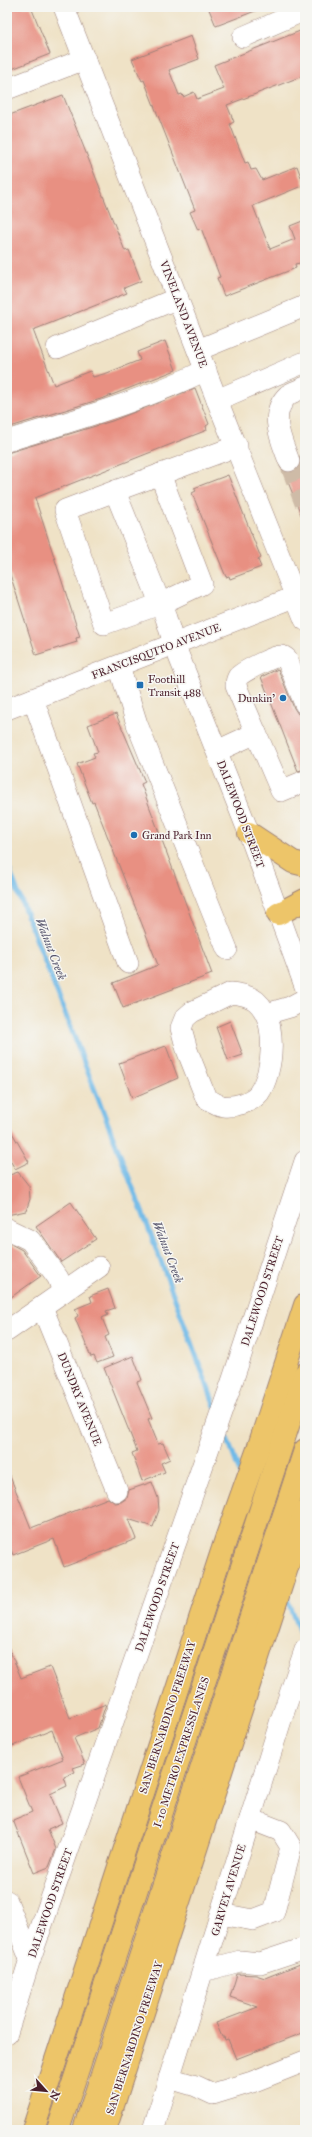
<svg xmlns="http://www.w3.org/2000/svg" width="312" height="2137" viewBox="0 0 312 2137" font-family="'IM FELL Great Primer',serif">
<rect width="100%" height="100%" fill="#f6f6f2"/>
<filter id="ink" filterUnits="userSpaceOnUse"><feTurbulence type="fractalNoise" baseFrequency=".025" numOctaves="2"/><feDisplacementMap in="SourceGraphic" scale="8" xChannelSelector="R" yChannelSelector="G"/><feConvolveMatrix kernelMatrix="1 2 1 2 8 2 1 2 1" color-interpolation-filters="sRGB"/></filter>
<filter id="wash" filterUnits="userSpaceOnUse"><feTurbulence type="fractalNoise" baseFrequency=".012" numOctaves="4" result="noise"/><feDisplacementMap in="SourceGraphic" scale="16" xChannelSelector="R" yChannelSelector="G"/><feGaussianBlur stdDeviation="0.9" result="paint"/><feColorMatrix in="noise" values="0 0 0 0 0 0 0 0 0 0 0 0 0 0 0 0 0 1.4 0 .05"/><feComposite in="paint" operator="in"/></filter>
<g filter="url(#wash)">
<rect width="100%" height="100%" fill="#efe2c6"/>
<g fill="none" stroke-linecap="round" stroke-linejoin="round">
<g stroke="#6eb9e7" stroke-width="5">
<polyline points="7,864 150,1232 216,1409"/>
<polyline points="223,1427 241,1476"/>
<polyline points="286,1596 304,1645"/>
</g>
</g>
<g id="blocks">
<g fill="#e89082">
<polygon points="7,7 31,7 50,54 7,71"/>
<polygon points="208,7 263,7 263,8 216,26"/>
<polygon points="305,29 305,75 227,105 234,122 230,124 245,163 248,162 251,170 256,169 262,180 297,166 304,185 253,206 270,249 295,239 290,226 305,220 305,262 295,264 296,268 224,296 217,278 220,277 201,228 198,230 190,212 195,210 144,80 142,81 132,59 191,36 199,59 169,70 179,95 182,94 183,97 194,92 197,99 224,89 214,65"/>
<polygon points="63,95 125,251 129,250 141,281 124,288 127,293 33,330 54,385 90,371 93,377 107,373 140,360 137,352 165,341 176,370 104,398 7,428 7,116"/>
<polygon points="195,388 209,424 206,426 207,430 35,498 80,637 76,638 77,642 36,655 7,565 7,453 112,421"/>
<polygon points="305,454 305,521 304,522 284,472 293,472 298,469 301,463 300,456"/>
<polygon points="228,475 261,558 258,560 261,567 230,579 229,576 226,577 192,493 196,491 194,488"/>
<polygon points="278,669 294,708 298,714 303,716 305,720 305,769 298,771 261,677"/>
<polygon points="116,714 145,782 141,784 212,974 123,1008 113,983 158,965 94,802 92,803 77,764 95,757 93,753 98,752 88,725"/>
<polygon points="230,1021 243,1055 228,1060 216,1027"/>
<polygon points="166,1046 178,1078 132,1098 119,1063"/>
<polygon points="7,1124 29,1162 15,1169 7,1155"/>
<polygon points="18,1172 29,1186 30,1199 26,1211 7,1215 7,1176"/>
<polygon points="71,1202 96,1239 61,1262 36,1226"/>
<polygon points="7,1242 22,1250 41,1276 7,1300"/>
<polygon points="108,1289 115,1308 106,1311 108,1315 102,1318 109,1335 105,1337 113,1357 97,1363 94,1356 91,1357 82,1335 75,1318 78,1316 75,1309 92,1302 90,1296"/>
<polygon points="133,1356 142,1380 137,1382 152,1418 148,1419 158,1444 163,1443 170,1459 161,1463 165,1472 142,1481 132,1453 137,1451 104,1368"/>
<polygon points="7,1469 31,1528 108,1498 115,1503 121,1502 127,1498 129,1490 152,1482 158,1498 159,1510 153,1527 128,1519 136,1539 64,1567 54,1539 13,1555 7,1539"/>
<polygon points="8,1646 21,1678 50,1667 70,1718 106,1704 98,1728 74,1738 85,1764 73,1768 75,1772 64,1777 67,1786 50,1794 62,1823 48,1829 56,1849 49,1867 34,1873 13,1820 32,1812 18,1777 63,1759 52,1730 10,1747 7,1738"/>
<polygon points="305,1962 305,2032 236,2059 228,2039 225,2040 224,2037 222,2037 216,2023 258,2007 230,1997 237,1974 256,1975 265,1978"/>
</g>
</g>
</g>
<g filter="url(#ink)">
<use href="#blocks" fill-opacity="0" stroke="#9c8078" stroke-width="1"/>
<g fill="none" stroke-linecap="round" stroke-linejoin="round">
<polyline stroke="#cebba7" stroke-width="21" stroke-dasharray="21 10" stroke-linecap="butt" points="289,461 305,503"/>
<g stroke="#9c8078" stroke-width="22">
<g id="minor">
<polyline points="64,7 217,400 305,620"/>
<polyline points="243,37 305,10"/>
<polyline points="7,89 85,59"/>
<polyline points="57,348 178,298"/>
<polyline points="198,350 305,306"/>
<polyline points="217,400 305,362"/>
<path d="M7 441C74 420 143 401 206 370"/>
<polyline points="237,446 115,491 166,618 174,644 249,833 305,986"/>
<path d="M289 461C281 439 268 414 288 395 292 392 300 390 305 387"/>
<polyline points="115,491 65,510 104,624 160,604 202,584 160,474"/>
<polyline points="119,666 137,724 227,949"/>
<polyline points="33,699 128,963"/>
<polyline points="7,709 305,593"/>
<path d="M256 733 236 686C236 682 236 680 238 677 242 672 275 655 281 656 284 656 285 657 287 659L305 704"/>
<polyline points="217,751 256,733 281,791 305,781"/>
<path d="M231 993C239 994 249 995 256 1001 278 1020 274 1071 259 1093 251 1103 235 1107 223 1106 217 1105 211 1101 206 1098L187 1050 181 1028 185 1018 192 1012Z"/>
<polyline points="266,1014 290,1007 305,999"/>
<polyline points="7,1229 30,1240 58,1278 63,1292"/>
<polyline points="42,1307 117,1491"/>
<polyline points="7,1331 99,1267"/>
<polyline points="7,1901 30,1959"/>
<polyline points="221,1914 253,1920 274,1912 291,1847 281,1831 250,1819"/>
<polyline points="203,1971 240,1961 260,1963 305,1948"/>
<polyline points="7,2033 30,1959 233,1379 305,1161"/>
<polyline points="169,2078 196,2086 213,2094 252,2082 305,2061"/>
<polyline points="153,2130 281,1720 305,1650"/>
</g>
</g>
<g stroke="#9c8078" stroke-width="24">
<g id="highway">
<polyline points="249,833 293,862 305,865"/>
<polyline points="278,914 305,900"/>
<polyline points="33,2130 227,1536 258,1449 305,1305"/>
<polyline points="58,2130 305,1374"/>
<polyline points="84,2130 305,1450"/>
<polyline points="105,2130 305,1512"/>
</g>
</g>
<use href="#minor" stroke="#fff" stroke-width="21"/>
<use href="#highway" stroke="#edc569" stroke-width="22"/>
</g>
</g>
<g fill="#1f6fb2" stroke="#f6f6f2" stroke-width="1.5">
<rect x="136" y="681" width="8" height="8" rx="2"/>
<circle cx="283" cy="698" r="4"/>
<circle cx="134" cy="835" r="4"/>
</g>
<g text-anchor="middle" stroke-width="3" stroke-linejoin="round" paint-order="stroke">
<g font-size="11" fill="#4a1f2b" stroke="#f6f6f2">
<text transform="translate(184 314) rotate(69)" y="4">VINELAND AVENUE</text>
<text transform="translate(156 651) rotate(-21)" y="4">FRANCISQUITO AVENUE</text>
<text transform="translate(241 814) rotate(69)" y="4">DALEWOOD STREET</text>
<text transform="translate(262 1291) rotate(-72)" y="4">DALEWOOD STREET</text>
<text transform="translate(80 1399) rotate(68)" y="4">DUNDRY AVENUE</text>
<text transform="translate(157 1597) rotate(-71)" y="4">DALEWOOD STREET</text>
<text transform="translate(167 1717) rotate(-72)" y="4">SAN BERNARDINO FREEWAY</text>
<text transform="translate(181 1752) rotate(-72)" y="4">I-10 METRO EXPRESSLANES</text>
<text transform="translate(228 1890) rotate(-73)" y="4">GARVEY AVENUE</text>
<text transform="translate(50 1903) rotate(-71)" y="4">DALEWOOD STREET</text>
<text transform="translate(134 2038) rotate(-72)" y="4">SAN BERNARDINO FREEWAY</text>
</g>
<g font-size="11" fill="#4a1f2b" stroke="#f6f6f2" text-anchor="start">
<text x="148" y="683">Foothill<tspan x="148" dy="13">Transit 488</tspan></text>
<text x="275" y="702" text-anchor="end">Dunkin'</text>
<text x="142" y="839">Grand Park Inn</text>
</g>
<g font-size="12" font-style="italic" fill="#57556d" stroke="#f6f6f2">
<text transform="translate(51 949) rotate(69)" y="4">Walnut Creek</text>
<text transform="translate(168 1252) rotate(69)" y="4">Walnut Creek</text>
</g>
</g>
<rect width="312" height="2137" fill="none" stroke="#f6f6f2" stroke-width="24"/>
<g transform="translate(46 2091) rotate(117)" stroke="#f6f6f2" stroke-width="3" paint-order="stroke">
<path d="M0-3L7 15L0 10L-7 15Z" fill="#4a1f2b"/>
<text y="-6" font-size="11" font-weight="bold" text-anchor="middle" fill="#4a1f2b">N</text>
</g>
</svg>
